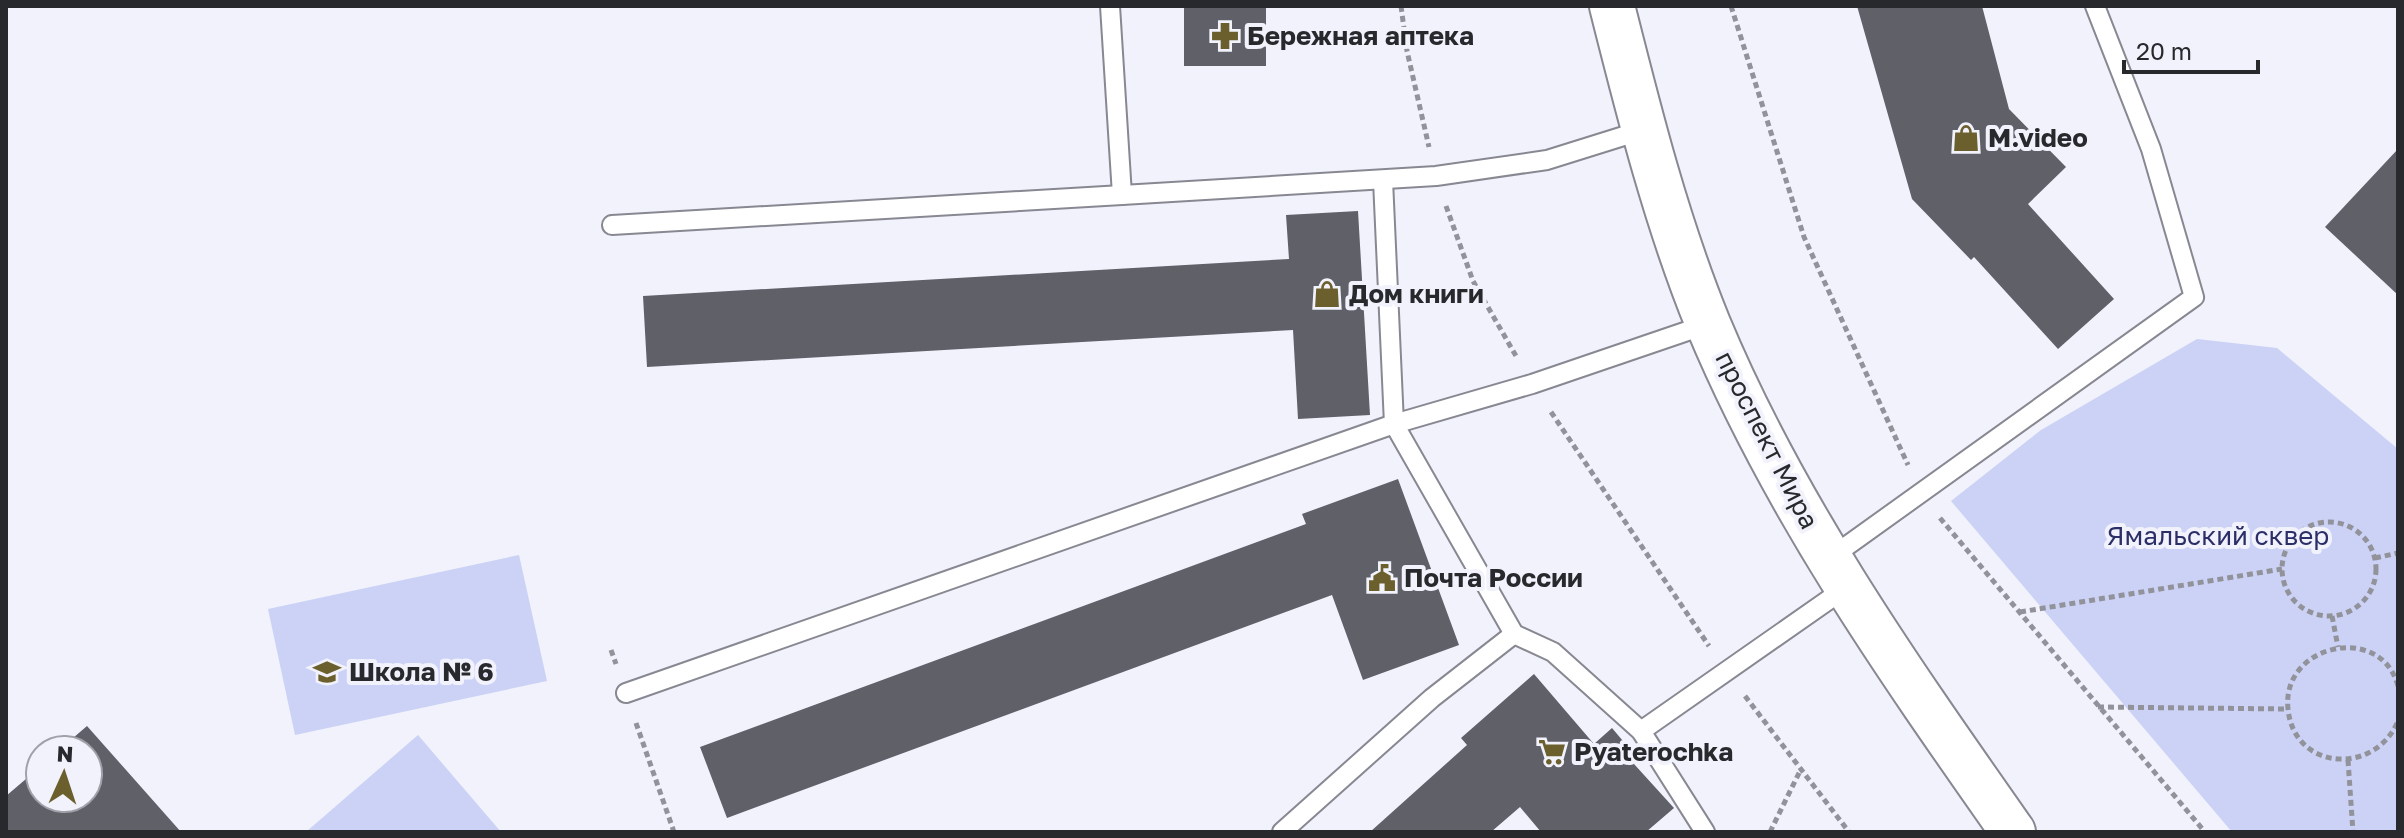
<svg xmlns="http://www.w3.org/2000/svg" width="2404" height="838" viewBox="0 0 2404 838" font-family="'Golos Text',sans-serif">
<rect width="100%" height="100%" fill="#f1f2fc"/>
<g fill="#cbd2f5">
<polygon points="2197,339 2277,348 2398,449 2398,832 2232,832 1951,501 2041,430"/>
<polygon points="519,555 547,681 295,735 268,609"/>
<polygon points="418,735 501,832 306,832"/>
</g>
<g fill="#5f6068">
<rect x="1184" y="6" width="82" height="60"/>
<polygon points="1857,6 1982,6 2009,109 2066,167 2028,204 2114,299 2058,349 1974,257 1971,260 1912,199"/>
<polygon points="2398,149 2398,295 2325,227"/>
<polygon points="1358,211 1370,415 1298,419 1293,330 647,367 643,296 1289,259 1286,215"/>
<polygon points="1398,479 1459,645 1363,680 1332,595 727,818 700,747 1306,524 1302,514"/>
<polygon points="1534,674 1594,744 1612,728 1639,760 1634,764 1674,808 1646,832 1541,832 1520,807 1491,832 1370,832 1467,745 1461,738"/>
<polygon points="87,726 181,832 6,832 6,796 40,767 40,798 88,798 88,750 59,750"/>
</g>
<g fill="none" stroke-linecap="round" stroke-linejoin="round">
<g stroke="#878891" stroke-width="22">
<g id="service">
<polyline points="1110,6 1122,195 1436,176 1547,160 1643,130"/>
<polyline points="1383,180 1394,424 1514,634 1553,652 1641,731 1705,832"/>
<polyline points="612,225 1122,195"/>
<polyline points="1830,558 2194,297 2151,149 2095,6"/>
<polyline points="626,693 1394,424 1532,384 1708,324"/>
<polyline points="1641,731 1847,587"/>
<polyline points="1282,832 1432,698 1514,634"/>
</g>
</g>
<g stroke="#878891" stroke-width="48">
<path id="primary" d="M1612 6C1639 113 1666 221 1708 324 1784 507 1900 671 2013 832"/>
</g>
<g stroke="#92939a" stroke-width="5" stroke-dasharray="6 4" stroke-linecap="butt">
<polyline points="1401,6 1407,51 1429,147"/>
<polyline points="1731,6 1804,237 1908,465"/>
<polyline points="1446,206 1473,281 1516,356"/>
<polyline points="1551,412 1709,646"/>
<polyline points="1940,518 2205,832"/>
<circle cx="2329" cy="569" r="47"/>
<polyline points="2375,558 2398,553"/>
<polyline points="2020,612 2282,569"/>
<polyline points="2332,616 2338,647"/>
<polyline points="611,650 616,664"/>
<path d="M2398 686C2381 622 2281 644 2288 709 2294 771 2375 776 2398 721"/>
<polyline points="1745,696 1849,832"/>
<polyline points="2098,707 2288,709"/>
<polyline points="636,723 674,832"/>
<polyline points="2348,760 2353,832"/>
<polyline points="1770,832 1801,769"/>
</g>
<use href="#service" stroke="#fff" stroke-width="18"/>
<use href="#primary" stroke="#fff" stroke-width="44"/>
</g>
<defs>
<g id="pharmacy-bare" transform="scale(2.16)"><path d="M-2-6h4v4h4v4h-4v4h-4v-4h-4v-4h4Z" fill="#6b602d" stroke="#f1f2fc" stroke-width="2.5" paint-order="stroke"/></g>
<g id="shop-bare" transform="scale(2.16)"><path d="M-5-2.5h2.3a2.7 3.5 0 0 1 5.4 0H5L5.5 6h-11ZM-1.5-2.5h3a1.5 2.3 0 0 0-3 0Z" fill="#6b602d" stroke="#f1f2fc" stroke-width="2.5" paint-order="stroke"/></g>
<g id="civic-bare" transform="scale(2.16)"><path d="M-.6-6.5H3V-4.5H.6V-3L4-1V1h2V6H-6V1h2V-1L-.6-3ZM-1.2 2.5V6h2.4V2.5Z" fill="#6b602d" stroke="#f1f2fc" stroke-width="2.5" paint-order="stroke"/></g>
<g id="school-bare" transform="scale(2.16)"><path d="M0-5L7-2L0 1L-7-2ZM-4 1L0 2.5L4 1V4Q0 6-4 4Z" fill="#6b602d" stroke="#f1f2fc" stroke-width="2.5" paint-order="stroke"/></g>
<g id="supermarket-bare" transform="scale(2.16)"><path d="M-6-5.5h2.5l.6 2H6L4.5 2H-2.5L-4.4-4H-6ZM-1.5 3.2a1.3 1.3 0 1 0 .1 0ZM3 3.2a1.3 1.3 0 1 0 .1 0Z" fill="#6b602d" stroke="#f1f2fc" stroke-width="2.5" paint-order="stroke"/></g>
</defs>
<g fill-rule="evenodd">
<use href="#pharmacy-bare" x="1225" y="36"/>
<use href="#shop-bare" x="1966" y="138"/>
<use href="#shop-bare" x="1327" y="294"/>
<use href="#civic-bare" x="1382" y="578"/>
<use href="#school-bare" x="327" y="672"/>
<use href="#supermarket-bare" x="1552" y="752"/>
</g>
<g text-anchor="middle" stroke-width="8" stroke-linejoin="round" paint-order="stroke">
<g font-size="26" font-weight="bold" fill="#28292c" stroke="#f1f2fc" text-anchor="start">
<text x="1247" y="45">Бережная аптека</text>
<text x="1988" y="147">M.video</text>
<text x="1349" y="303">Дом книги</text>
<text x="1404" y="587">Почта России</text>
<text x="349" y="681">Школа № 6</text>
<text x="1574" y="761">Pyaterochka</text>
</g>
<g font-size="26" fill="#28292c" stroke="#f1f2fc">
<text transform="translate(1767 440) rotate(63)" y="9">проспект Мира</text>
</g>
<g font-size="26" fill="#2c2f67" stroke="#f1f2fc">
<text x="2218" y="545">Ямальский сквер</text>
</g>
</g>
<rect width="2404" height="838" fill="none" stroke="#28292c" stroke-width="16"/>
<g transform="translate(64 774) rotate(3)"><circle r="38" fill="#f1f2fc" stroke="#a1a2a9" stroke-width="2"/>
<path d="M0-6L14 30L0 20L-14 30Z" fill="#6b602d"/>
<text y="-12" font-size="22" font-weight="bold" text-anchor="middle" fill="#28292c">N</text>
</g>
<path d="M2124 60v12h134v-12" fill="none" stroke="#28292c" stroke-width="4"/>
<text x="2136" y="60" font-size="24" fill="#28292c" stroke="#f1f2fc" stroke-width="6" paint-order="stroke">20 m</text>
</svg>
